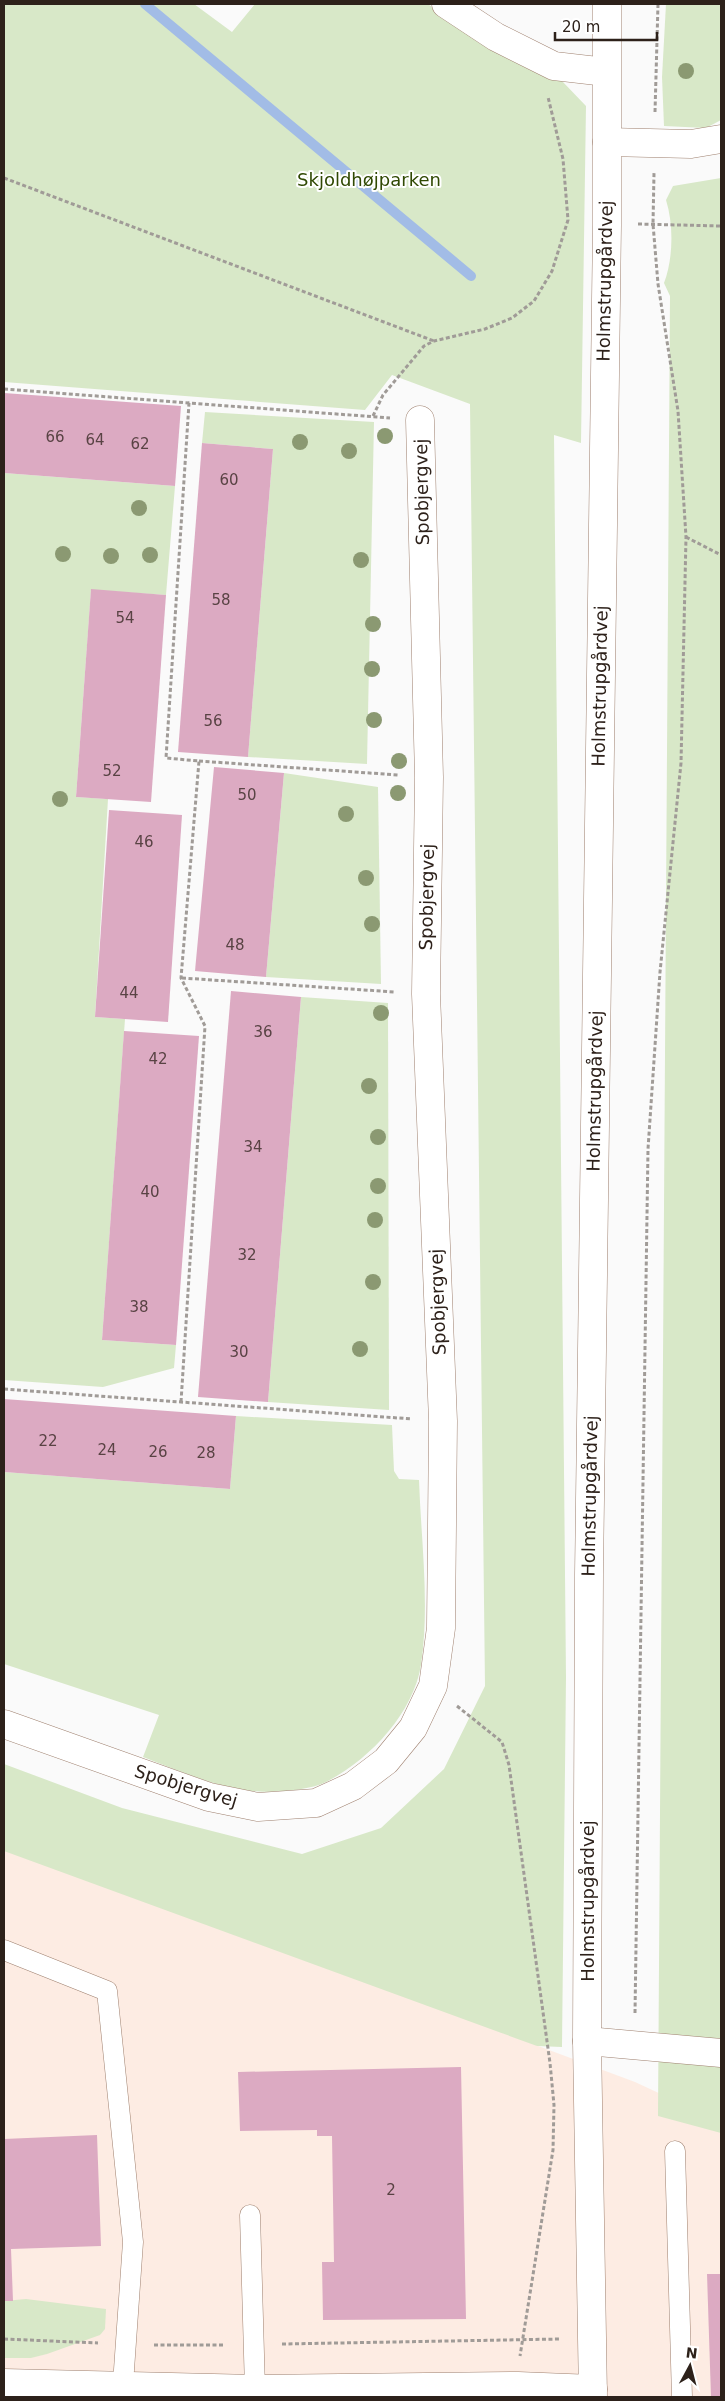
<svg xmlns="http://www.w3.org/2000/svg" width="725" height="2401" viewBox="0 0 725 2401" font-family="'DejaVu Sans',sans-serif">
<rect width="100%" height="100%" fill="#fafafa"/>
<polygon fill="#fdece3" points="4,1850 203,1921 635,2082 721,2122 721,2397 4,2397"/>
<g fill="#d8e8c8">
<polygon points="4,4 194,4 232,32 255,4 428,4 479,43 562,81 586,106 581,443 554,435 566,1677 562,2047 537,2046 4,1851 4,1764 122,1808 302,1854 381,1828 444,1769 485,1686 470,404 392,375 365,410 4,382"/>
<polygon points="666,4 721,4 721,120 706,128 664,126 662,77"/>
<path d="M721 178V2133L658 2116 670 296 664 283C673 260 674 225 666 200L673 186Z"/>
<polygon points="205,412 374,422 367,764 248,757 273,449 202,443"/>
<polygon points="4,473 175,486 166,595 91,590 76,797 108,799 95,1017 125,1019 102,1340 176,1345 174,1368 103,1387 4,1380"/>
<polygon points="284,773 378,787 381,984 266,977"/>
<polygon points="301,997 388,1003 389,1410 268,1402"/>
<path d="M236 1416 392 1425 394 1471 399 1479 419 1480C421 1540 430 1605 421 1665 413 1714 369 1760 326 1782 308 1791 271 1793 251 1791 215 1787 177 1770 143 1757L159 1715 4 1664V1472L230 1489Z"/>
<polygon points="26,2299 106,2309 105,2329 100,2335 47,2354 31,2358 4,2358 4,2301"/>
</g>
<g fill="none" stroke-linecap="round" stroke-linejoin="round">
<polyline stroke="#a2bce6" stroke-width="10" points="145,4 471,276"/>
</g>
<g fill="#dcaac2">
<polygon points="4,393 181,406 175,486 4,473"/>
<polygon points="202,443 273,449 248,757 178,752"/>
<polygon points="91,589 166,595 151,802 76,797"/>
<polygon points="214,767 284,773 266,977 195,971"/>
<polygon points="109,810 182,815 168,1022 95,1017"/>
<polygon points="231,991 301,997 268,1402 198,1397"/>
<polygon points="124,1031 199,1036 176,1345 102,1340"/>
<polygon points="4,1399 236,1416 230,1489 4,1472"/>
<polygon points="461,2067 466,2319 323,2320 322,2262 334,2262 332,2136 317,2136 317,2130 240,2131 238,2072"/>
<polygon points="97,2135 101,2246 11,2249 13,2301 4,2301 4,2139"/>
<polygon points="707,2274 721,2274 721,2397 711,2397"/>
</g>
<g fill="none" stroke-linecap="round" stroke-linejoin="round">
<g stroke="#9f806f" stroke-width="21">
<g id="lane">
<polyline points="4,1950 107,1991 133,2242 123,2384"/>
<polyline points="675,2151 682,2397"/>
<polyline points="250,2215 255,2389"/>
</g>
</g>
<g stroke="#9f806f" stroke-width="29">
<g id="street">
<polyline points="446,4 496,37 554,66 606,72"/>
<polyline points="607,142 691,144 721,139"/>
<polyline points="4,1724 209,1797 258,1807 316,1803 353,1786 386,1761 413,1728 433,1686 441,1628 443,1421 426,994 429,777 420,420"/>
<polyline points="587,2041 721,2053"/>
<polyline points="4,2383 255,2389 518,2386 593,2389"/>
</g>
</g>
<g stroke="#9f806f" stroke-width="29">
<polyline id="secondary" points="593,2397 587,2041 589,1575 607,225 607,4"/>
</g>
<g stroke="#a09b97" stroke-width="3" stroke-dasharray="4 2.5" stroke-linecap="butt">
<polyline points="655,112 658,4"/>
<polyline points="4,178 434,341"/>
<polyline points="638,224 721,226"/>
<polyline points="4,389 189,403"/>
<polyline points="373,416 383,395 424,346 434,341 485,329 512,318 534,301 552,271 568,220 563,159 548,97"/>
<polyline points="686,537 721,555"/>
<polyline points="199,761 398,775"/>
<polyline points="182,978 395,992"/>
<polyline points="4,1389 412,1419"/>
<polyline points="181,1402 205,1026 181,978 199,761 166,758 189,403 390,418"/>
<polyline points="457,1706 502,1742 509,1765 550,2063 554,2105 553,2150 520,2356"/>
<polyline points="635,2013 648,1149 660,972 681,763 686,537 678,411 658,284 653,224 654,173"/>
<polyline points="4,2339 98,2343"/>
<polyline points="282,2344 560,2339"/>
<polyline points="154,2345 225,2345"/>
</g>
<use href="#lane" stroke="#fff" stroke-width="20"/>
<use href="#street" stroke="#fff" stroke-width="28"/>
<use href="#secondary" stroke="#fff" stroke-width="28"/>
</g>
<g fill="#8b9972">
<circle cx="686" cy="71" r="8"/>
<circle cx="385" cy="436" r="8"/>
<circle cx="300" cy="442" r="8"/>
<circle cx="349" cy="451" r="8"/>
<circle cx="139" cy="508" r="8"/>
<circle cx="63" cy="554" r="8"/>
<circle cx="150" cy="555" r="8"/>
<circle cx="111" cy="556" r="8"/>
<circle cx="361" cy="560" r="8"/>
<circle cx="373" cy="624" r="8"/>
<circle cx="372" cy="669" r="8"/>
<circle cx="374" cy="720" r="8"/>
<circle cx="399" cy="761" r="8"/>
<circle cx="398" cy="793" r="8"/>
<circle cx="60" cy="799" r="8"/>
<circle cx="346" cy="814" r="8"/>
<circle cx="366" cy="878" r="8"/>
<circle cx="372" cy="924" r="8"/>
<circle cx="381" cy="1013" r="8"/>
<circle cx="369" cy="1086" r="8"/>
<circle cx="378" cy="1137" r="8"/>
<circle cx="378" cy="1186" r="8"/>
<circle cx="375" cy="1220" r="8"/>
<circle cx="373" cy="1282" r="8"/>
<circle cx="360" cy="1349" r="8"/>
</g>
<g text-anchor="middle" stroke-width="4" stroke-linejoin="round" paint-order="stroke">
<g font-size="15" fill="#594344">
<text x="55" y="442">66</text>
<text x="95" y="445">64</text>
<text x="140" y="449">62</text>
<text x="229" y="485">60</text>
<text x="221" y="605">58</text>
<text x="125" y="623">54</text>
<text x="213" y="726">56</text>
<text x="112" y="776">52</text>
<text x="247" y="800">50</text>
<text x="144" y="847">46</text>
<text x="235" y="950">48</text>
<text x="129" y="998">44</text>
<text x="263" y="1037">36</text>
<text x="158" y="1064">42</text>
<text x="253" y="1152">34</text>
<text x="150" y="1197">40</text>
<text x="247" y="1260">32</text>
<text x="139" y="1312">38</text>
<text x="239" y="1357">30</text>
<text x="48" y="1446">22</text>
<text x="107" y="1455">24</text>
<text x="158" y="1457">26</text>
<text x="206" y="1458">28</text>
<text x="391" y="2195">2</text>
</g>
<g font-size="18" fill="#304903" stroke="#fff">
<text x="369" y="186">Skjoldhøjparken</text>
</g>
<g font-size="18" fill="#2d211a" stroke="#fff">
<text transform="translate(605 281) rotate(-89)" y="6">Holmstrupgårdvej</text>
<text transform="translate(422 492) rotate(-91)" y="6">Spobjergvej</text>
<text transform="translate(600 686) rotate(-89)" y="6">Holmstrupgårdvej</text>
<text transform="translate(427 897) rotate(-89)" y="6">Spobjergvej</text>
<text transform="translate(595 1091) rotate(-89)" y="6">Holmstrupgårdvej</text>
<text transform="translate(438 1302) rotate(-92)" y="6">Spobjergvej</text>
<text transform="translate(590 1496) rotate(-89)" y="6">Holmstrupgårdvej</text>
<text transform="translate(186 1786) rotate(17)" y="6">Spobjergvej</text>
<text transform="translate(588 1901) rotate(-90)" y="6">Holmstrupgårdvej</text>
</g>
</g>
<rect width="725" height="2401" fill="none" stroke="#2d211a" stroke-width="10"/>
<g transform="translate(690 2366) rotate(7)" stroke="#ffffff" stroke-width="4" paint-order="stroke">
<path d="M0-4L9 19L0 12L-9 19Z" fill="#2d211a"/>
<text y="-8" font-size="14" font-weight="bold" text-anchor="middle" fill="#2d211a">N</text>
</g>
<path d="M555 32v8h102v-8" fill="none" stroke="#2d211a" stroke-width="2.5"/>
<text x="562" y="32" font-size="15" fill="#2d211a" stroke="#ffffff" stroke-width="4" paint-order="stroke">20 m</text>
</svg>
